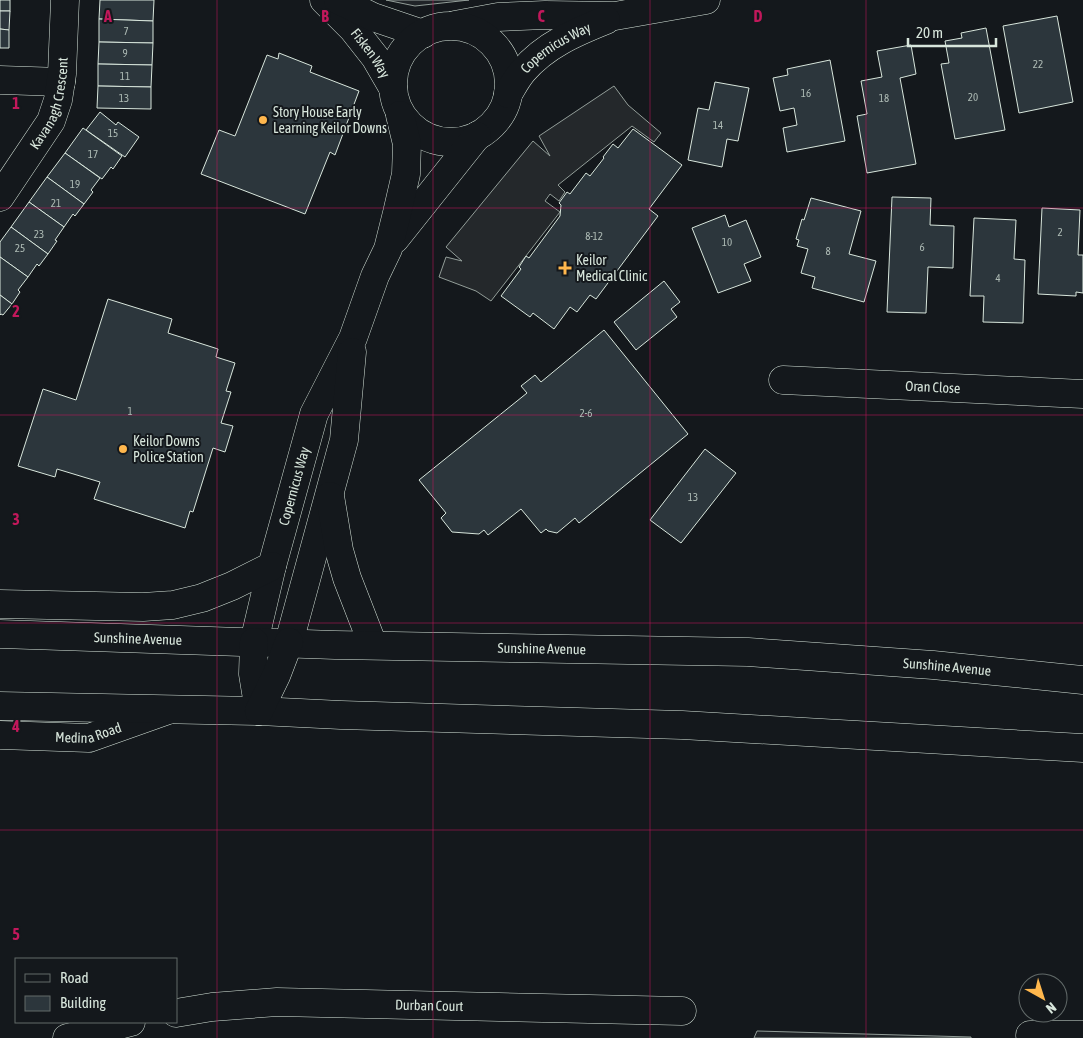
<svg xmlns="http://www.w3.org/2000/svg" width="1083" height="1038" viewBox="0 0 1083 1038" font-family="'Asap Condensed',sans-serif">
<rect width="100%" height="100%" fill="#14181c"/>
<g fill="#202428" stroke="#939e99">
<polygon points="386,0 469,0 415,6"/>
<polygon points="757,1031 971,1037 971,1038 754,1038"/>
</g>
<polygon fill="#24282b" stroke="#939e99" points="614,86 628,105 661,133 654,142 632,126 558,185 565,192 559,201 550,194 545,201 560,212 491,301 476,291 439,277 446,257 462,261 446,247 533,141 550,156 539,136"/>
<g fill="#2c363c" stroke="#d8e6dc">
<rect x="0" y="0" width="10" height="11"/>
<polygon points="100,0 154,0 153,21 99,19"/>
<polygon points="0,11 10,11 9,30 0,29"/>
<polygon points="1057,16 1073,102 1019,113 1003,26"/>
<polygon points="99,19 153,21 153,43 99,42"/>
<polygon points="986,28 1005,130 955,139 941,64 949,63 945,41 962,38 961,33"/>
<polygon points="0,29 9,30 9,48 0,48"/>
<polygon points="99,42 153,43 152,65 98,64"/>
<polygon points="911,45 916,74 900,78 916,164 867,173 857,116 867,114 861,81 882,77 877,51"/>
<polygon points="279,53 312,66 310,72 359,91 335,155 330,152 305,214 201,174 219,130 235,136 267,55 278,59"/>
<polygon points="830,60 845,141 787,152 783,128 797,125 794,108 780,111 773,78 788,75 787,69"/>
<polygon points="98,64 152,65 151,87 98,86"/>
<polygon points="715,82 749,88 738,141 727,139 722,167 688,160 698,108 709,110"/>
<polygon points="98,86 151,87 151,109 97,108"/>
<polygon points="100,112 116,125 118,122 139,137 125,157 86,130"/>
<polygon points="83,128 122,156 113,169 111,167 102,179 65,153"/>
<polygon points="633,129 682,165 649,209 658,216 596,299 590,295 577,312 570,307 554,329 533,313 530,317 501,296 521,269 519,267 526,256 529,258 560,216 561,205 559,203 567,192 570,194 586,173 590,176 604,158 603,157 613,144 618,148"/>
<polygon points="65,153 100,178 91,190 93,192 84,204 47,177"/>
<polygon points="47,177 84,204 75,216 73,214 64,227 29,202"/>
<polygon points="892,197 931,198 930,225 954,226 953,268 928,267 926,313 887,312"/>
<polygon points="811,198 861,211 849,254 876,261 864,302 812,288 815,277 801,273 808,249 797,246 799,240 796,239 802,219 804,220"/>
<polygon points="29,202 64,227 55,240 57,241 48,254 11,227"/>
<polygon points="1042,208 1080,210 1078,255 1083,255 1083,293 1076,292 1076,296 1038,294"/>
<polygon points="725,215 729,227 746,220 761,257 744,264 751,281 718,293 692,228"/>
<polygon points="974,218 1016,220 1014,259 1025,260 1023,323 983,322 984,296 970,296"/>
<polygon points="11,227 48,254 39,266 37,264 28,277 0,257 0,242"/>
<polygon points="0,257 28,277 18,290 20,292 12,304 0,295"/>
<polygon points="664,281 680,302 671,309 677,317 636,350 614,322"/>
<polygon points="0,295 12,304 3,315 1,314 0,315"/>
<polygon points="108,299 172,319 168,333 218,349 216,357 235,363 226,391 231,392 221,423 233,426 225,452 213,448 193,512 190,511 185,528 94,499 100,482 57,469 55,477 18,466 43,389 76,400"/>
<polygon points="604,330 688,434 579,523 575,518 557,533 548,531 546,529 541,533 521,509 488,535 484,530 479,534 452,532 441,518 446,513 419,480 527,393 521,386 535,375 541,382"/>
<polygon points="705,449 736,473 681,543 650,520"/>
</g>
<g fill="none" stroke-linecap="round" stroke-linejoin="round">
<g stroke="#d8e6dc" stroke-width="29">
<g id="minor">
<path id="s1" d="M324 0 353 29 375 57 393 88"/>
<polyline points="338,0 373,17 423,34"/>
<polyline points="455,25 498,17 545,15 615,16 706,0"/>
<circle cx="451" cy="84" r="58"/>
<polyline points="0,80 61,82"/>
<path id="s2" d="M508 94C513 86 517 78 523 71 545 45 576 32 606 20"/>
<path id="s3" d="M0 197 51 121 58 100 62 74 65 0"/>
<polyline points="395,239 477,136"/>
<path id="s4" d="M783 380 1083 394"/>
<path id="s5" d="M254 642 272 566 314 414 353 338 375 276 388 249 397 213 406 174 407 144 400 115"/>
<polyline points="289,642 344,440 352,352"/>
<path id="s6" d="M0 735 89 738 168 710"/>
<path id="s7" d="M176 1013 212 1007 277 1002 682 1011"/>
<polyline points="1030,1035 1083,1035"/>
<polyline points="67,1038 131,1022"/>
</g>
</g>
<g stroke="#d8e6dc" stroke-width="29">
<g id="major">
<polyline points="330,496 339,550 347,578 373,645"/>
<polyline points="0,604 143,607 173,605 202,598 232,586 272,566"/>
<path id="s8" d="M0 634 335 645 748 652 933 665 1083 680"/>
<polyline points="254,642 253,674 259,711"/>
<polyline points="0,706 259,711 341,715 682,725 1083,748"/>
<polyline points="259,711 276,676 289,642"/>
</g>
</g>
<use href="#minor" stroke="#14181c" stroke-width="28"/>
<use href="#major" stroke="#14181c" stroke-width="28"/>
</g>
<path fill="none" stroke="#c2185b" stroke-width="1" stroke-opacity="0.55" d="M217 0V1038M433 0V1038M650 0V1038M866 0V1038M0 208H1083M0 415H1083M0 623H1083M0 830H1083"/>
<g fill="#ffb74d" stroke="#14181c" stroke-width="2">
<circle cx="263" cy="120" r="5"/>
<path d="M562.5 260.5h5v5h5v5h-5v5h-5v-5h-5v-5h5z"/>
<circle cx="123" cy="449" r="5"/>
</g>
<g text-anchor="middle" stroke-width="4" stroke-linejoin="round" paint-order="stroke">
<g font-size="11" fill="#adbab4">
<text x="126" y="35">7</text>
<text x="125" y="57">9</text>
<text x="1038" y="68">22</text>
<text x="125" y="80">11</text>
<text x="806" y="97">16</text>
<text x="973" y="101">20</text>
<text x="124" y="102">13</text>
<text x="884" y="102">18</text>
<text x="718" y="129">14</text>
<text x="113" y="137">15</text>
<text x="93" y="158">17</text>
<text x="75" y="188">19</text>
<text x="56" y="207">21</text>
<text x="1060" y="236">2</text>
<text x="39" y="238">23</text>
<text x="594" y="240">8-12</text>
<text x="727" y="246">10</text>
<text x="922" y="251">6</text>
<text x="20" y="252">25</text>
<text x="828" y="255">8</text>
<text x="998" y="282">4</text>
<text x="130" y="415">1</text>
<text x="586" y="417">2-6</text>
<text x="693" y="501">13</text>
</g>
<g font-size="14" fill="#d8e6dc" stroke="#14181c">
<text dy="5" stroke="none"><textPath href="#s2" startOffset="68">Copernicus Way</textPath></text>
<text dy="5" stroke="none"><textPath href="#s1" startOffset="71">Fisken Way</textPath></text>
<text dy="5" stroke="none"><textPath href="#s3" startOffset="108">Kavanagh Crescent</textPath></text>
<text dy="5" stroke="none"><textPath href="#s4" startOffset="150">Oran Close</textPath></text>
<text dy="5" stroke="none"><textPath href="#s5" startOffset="161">Copernicus Way</textPath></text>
<text dy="5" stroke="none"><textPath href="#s8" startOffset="138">Sunshine Avenue</textPath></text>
<text dy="5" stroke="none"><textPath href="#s8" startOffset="542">Sunshine Avenue</textPath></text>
<text dy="5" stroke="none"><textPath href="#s8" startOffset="948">Sunshine Avenue</textPath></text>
<text dy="5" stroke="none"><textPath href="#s6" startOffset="89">Medina Road</textPath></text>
<text dy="5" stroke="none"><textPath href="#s7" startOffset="254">Durban Court</textPath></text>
</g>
<g font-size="14" fill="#d8e6dc" stroke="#14181c" text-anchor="start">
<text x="273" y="117">Story House Early<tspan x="273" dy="16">Learning Keilor Downs</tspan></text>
<text x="576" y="265">Keilor<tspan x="576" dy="16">Medical Clinic</tspan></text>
<text x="133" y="446">Keilor Downs<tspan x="133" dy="16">Police Station</tspan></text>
</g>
</g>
<g font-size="16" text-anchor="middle" font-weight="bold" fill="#c2185b" stroke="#14181c" stroke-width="4" stroke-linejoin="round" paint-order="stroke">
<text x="108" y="22">A</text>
<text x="325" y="22">B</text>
<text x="541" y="22">C</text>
<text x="758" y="22">D</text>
<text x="16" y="109">1</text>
<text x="16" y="317">2</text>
<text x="16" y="525">3</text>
<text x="16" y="732">4</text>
<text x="16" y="940">5</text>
</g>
<rect x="15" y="958" width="162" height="65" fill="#14181c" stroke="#626a69"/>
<rect x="25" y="974" width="25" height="8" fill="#14181c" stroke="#626a69"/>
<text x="60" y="983" font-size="15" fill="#d8e6dc">Road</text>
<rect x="25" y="996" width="25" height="15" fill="#2c363c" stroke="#626a69"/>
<text x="60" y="1008" font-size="15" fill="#d8e6dc">Building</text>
<g transform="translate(1043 998) rotate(141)"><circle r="24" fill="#14181c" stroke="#626a69"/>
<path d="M0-4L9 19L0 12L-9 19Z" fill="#ffb74d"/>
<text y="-8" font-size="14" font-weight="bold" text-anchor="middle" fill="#d8e6dc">N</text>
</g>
<path d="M908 38v8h88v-8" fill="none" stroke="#d8e6dc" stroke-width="2.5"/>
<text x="916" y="38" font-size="15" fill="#d8e6dc" stroke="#14181c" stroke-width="4" paint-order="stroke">20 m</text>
</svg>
